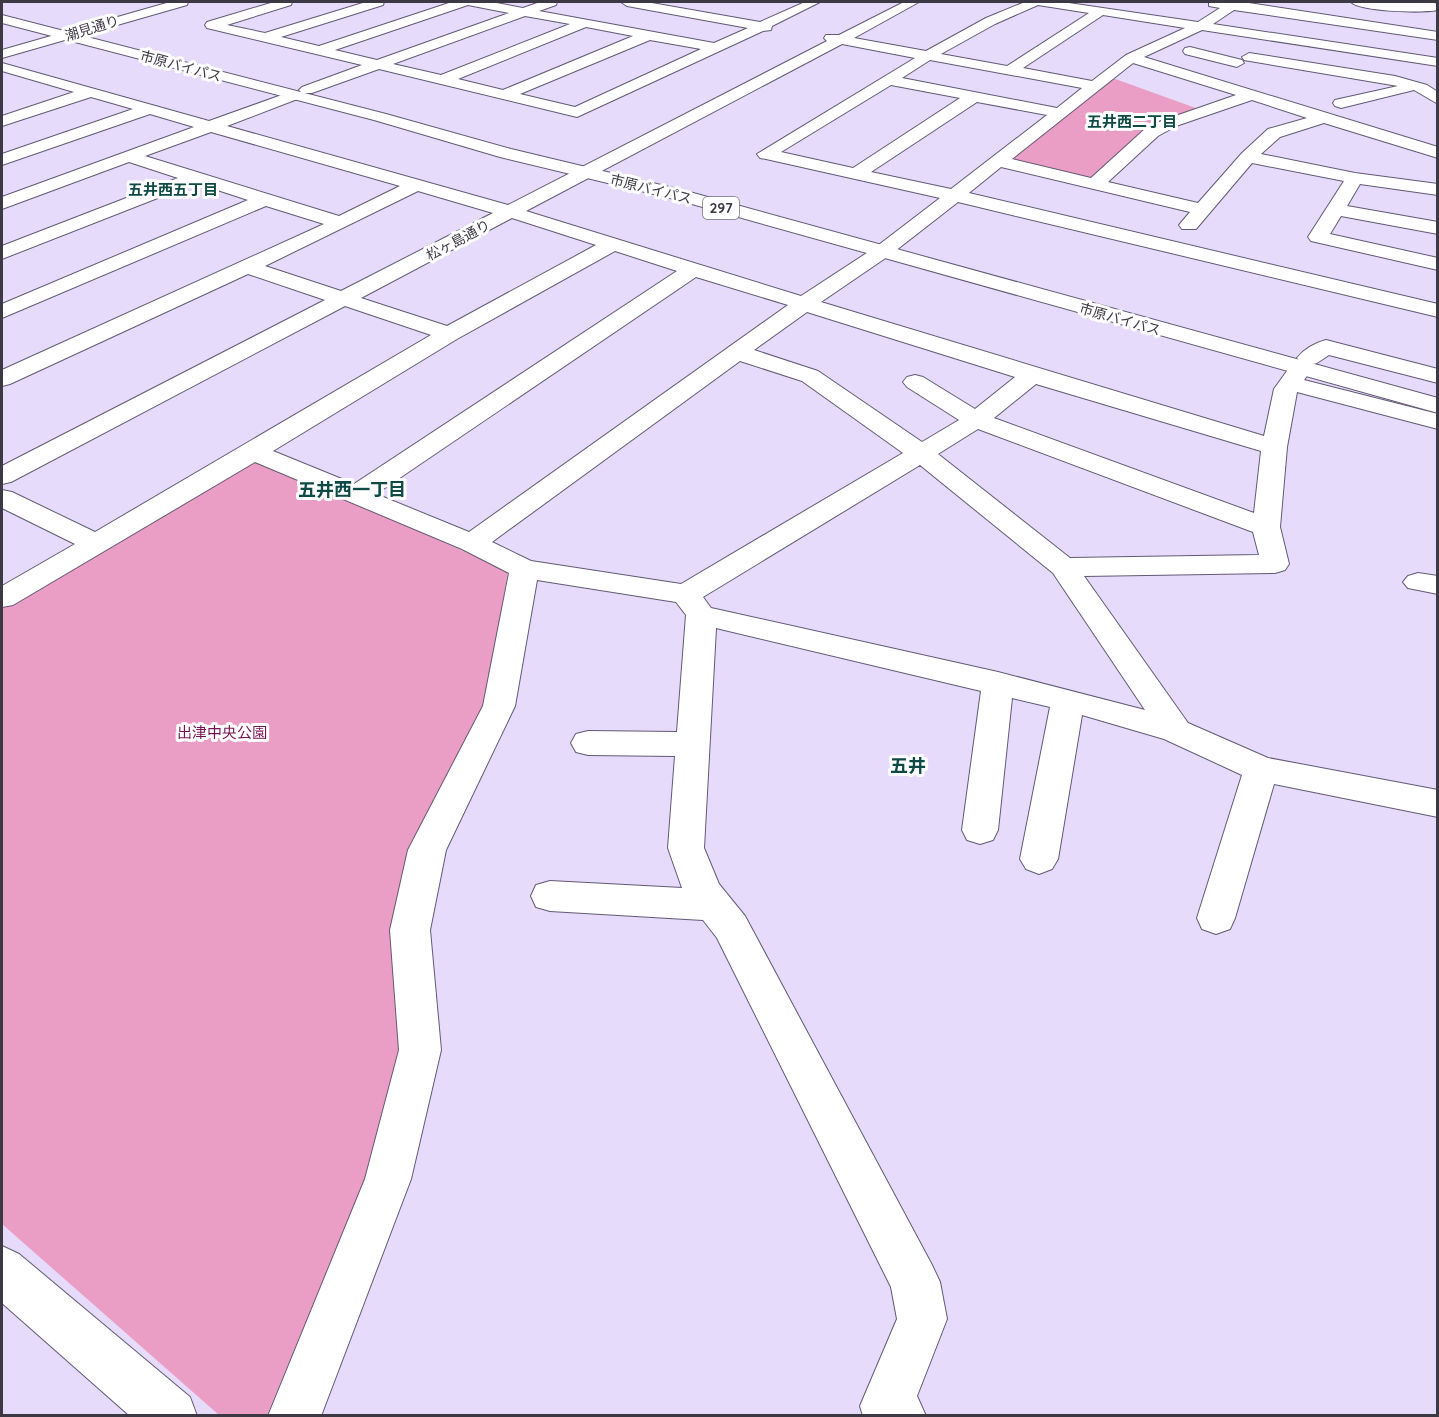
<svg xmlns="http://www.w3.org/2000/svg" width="1439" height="1417" viewBox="0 0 1439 1417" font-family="Quicksand,'Noto Sans JP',sans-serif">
<rect width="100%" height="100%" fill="#e6dbfb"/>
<g fill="#eb9ec5">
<polygon points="1107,76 1204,111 1170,123 1095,184 998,161"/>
<polygon points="259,460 508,571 486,700 411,848 400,1050 370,1168 267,1415 219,1415 2,1224 2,608 245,464"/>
</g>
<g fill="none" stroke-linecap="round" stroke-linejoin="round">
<g stroke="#635974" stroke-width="2">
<g id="minor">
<polygon points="170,2 188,2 187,5 2,58 2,50"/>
<path d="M274 2H292L291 5 227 25 265 33 366 2H384L383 5 281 37 319 46 452 2H491L523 8 540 2H557L556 5 539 11 714 43 748 28 627 6 621 2H646L760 22 805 2H820L772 26 771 30 763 31 577 117 379 69 312 93H302L299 90 302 87 362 65 207 28 205 25 207 22ZM468 5 509 13 377 60 335 50ZM525 16 570 24 441 75 393 64ZM586 27 633 36 503 90 458 79ZM650 40 701 49 575 107 520 94Z"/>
<path d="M904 2H919L854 38 926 51 986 18 1025 2H1062L1198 22 1220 8 1209 6V2H1242L1438 32V40L1234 10 1213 24 1438 58V66L1202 30 1144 57 1438 147V158L1324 123 1280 137 1261 154 1355 173 1438 184V195L1360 184 1347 206 1438 222V234L1341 216 1330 234 1438 258V270L1311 241 1308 237 1344 181 1252 163 1196 229H1182L1179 225 1190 212 1001 167 969 193 1438 304V317L958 202 890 255 821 302 1264 436 1274 389 1292 364 1300 362 1297 358C1304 349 1315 343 1326 340L1438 369V383L1329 355 1317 363 1309 365 1312 369 1304 380 1438 414V429L1297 392 1287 447 1280 527 1289 564 1285 570 1275 573 1084 576 1188 723 1268 758 1438 790V817L1274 784 1235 918 1230 929 1216 934 1202 929 1197 918 1242 775 1164 739 1082 715 1058 859 1052 869 1039 874 1026 869 1020 859 1050 707 1012 698 998 830 993 840 980 844 967 840 962 830 981 691 716 628 704 848 719 884 745 916 932 1265 940 1282 947 1319 917 1396 926 1416H863L860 1406 897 1319 891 1287 717 938 703 920 550 911 536 907 531 896 536 885 550 881 682 888 668 848 675 756 588 755 576 752 571 743 576 734 588 731 677 732 686 615 676 602 537 580 515 706 446 850 430 930 441 1050 411 1179 321 1416H268L365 1179 399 1050 390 930 408 850 483 706 509 573 462 549 255 462 13 605 2 607V586L75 544 2 508V490L12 492 95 532 431 335 345 306 11 482 2 484V466L325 300 248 274 10 384 2 386V370L324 224 266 206 2 318V304L248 200 196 183 2 259V246L178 178 129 162 2 209V197L194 127 150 114 2 165V154L133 109 91 97 2 126V116L74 92 2 71V63L209 121 290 92H300L303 95 300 98 227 126 508 205 827 41 824 38 826 35H839ZM1038 5 1089 13 1007 66 941 54 995 24ZM1103 15 1185 28 1126 55 1092 81 1023 68ZM842 44 915 58 757 154 760 158 766 159 940 198 876 247 801 296 526 211ZM930 60 1082 88 1057 108 902 78ZM1133 63 1236 95 1164 120 1146 128 1091 178 1012 159ZM891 85 960 98 853 168 781 152ZM1252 100 1307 118 1268 129 1242 153 1198 203 1108 182 1158 136 1176 126ZM977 102 1047 115 951 189 871 172ZM211 132 400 186 339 216 145 156ZM418 191 493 213 341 291 265 266ZM512 218 596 245 447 326 361 298ZM615 251 677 271 354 484 273 451 457 339ZM696 277 788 305 469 532 376 494ZM807 312 1015 377 975 409 923 377 915 375 907 377 903 382 907 387 959 420 922 442 818 371 754 350ZM740 361 802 381 903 453 681 584 531 561 492 542ZM1036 384 1261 451 1254 513 994 418ZM978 429 1253 532 1259 555 1070 558 938 454ZM920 465 1053 573 1145 710 998 672 711 608 703 597Z"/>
<path d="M1351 2 1434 3 1438 4V10C1422 13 1362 12 1351 2Z"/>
<polygon points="1190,47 1242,60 1244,63 1237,67 1185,54 1183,51 1185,48"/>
<polygon points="1249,53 1395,76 1427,85 1438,92 1438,104 1414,90 1341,108 1335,106 1333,103 1335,100 1398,86 1244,60 1242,57"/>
<polygon points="1418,573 1438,576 1438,594 1408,588 1403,582 1408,576"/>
<polygon points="2,1246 19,1254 190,1397 197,1416 130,1416 2,1303"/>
</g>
</g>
<g stroke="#635974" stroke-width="2">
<polygon id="highway" points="2,15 386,114 511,149 686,191 1438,398 1438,413 674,199 500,157 374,120 2,23"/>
</g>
<use href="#minor" fill="#fff" fill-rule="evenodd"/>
<use href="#highway" fill="#fff" fill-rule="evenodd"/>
</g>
<g text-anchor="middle" stroke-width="6" stroke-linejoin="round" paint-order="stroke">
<g font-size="14" fill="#3c3844" stroke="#fff">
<text transform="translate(92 28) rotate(-17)" y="5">潮見通り</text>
<text transform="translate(181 66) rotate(15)" y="5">市原バイパス</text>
<text transform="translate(651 189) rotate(14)" y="5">市原バイパス</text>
<text transform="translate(458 240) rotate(-28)" y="5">松ヶ島通り</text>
<text transform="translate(1120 319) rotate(16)" y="5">市原バイパス</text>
</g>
<rect fill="#fff" stroke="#76747c" stroke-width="1.5" x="703" y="197" width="36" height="22" rx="4.5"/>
<g font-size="14" font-weight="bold" fill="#3c3844">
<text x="721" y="213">297</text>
</g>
<g font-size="15" font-weight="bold" fill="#0d4a44" stroke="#fff">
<text x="1132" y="127">五井西二丁目</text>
<text x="173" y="195">五井西五丁目</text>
</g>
<g font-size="15" fill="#781152" stroke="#fff">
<text x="222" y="738">出津中央公園</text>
</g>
<g font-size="18" font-weight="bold" fill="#0d4a44" stroke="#fff">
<text x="352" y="496">五井西一丁目</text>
<text x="908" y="772">五井</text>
</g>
</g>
<rect width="1439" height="1417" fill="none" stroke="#3c3844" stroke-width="6"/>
</svg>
